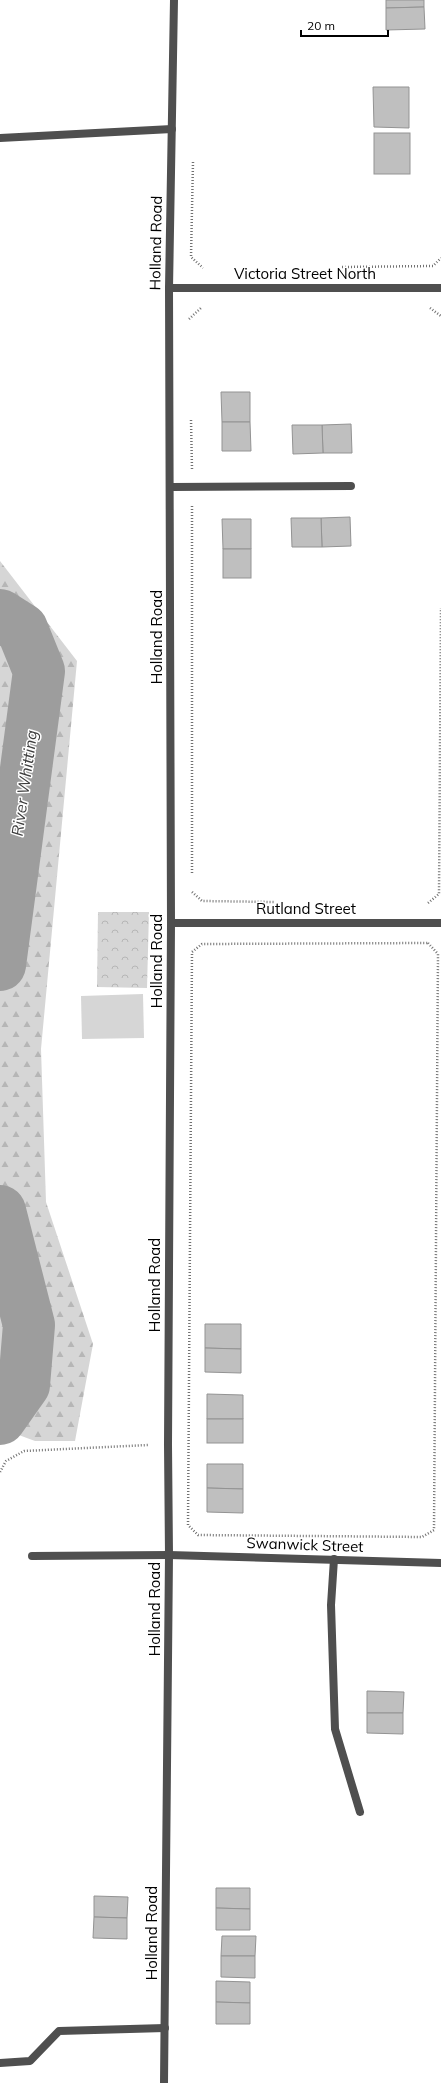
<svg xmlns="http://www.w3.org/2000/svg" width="441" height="2083" viewBox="0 0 441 2083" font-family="Mulish,sans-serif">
<defs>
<pattern id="forest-firs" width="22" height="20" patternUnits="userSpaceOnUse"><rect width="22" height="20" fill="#d6d6d6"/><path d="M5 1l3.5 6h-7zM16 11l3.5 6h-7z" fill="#b6b6b6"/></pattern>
<pattern id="park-crowns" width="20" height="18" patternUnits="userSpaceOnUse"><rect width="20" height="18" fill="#d6d6d6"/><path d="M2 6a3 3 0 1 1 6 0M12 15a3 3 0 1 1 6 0" fill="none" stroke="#b6b6b6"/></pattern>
</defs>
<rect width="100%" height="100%" fill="#fff"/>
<polygon fill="#d6d6d6" points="143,994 144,1038 82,1039 81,996"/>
<polygon fill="url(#forest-firs)" points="0,561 77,661 41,1049 46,1202 93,1344 75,1441 35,1441 16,1434 0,1406 0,906 2,905 0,894"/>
<polygon fill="url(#park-crowns)" points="98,912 149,912 147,988 97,987"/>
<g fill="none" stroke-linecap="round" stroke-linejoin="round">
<g stroke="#9d9d9d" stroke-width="52">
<polyline points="0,615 22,629 39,671 0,965"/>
<polyline points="0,1211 29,1325 24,1385 0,1419"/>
</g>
</g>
<g fill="#bfbfbf" stroke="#939393">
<polygon points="386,0 424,0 424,7 386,8"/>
<polygon points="424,7 425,29 386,30 386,8"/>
<polygon points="373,87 409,87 409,128 374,127"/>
<rect x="374" y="133" width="36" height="41"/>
<polygon points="221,392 250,392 250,422 222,422"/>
<polygon points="222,422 250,422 251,451 222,451"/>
<polygon points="351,424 352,453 323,453 322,425"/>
<polygon points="292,425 322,425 323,453 293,454"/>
<polygon points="350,517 351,546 322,547 321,518"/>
<polygon points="291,518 321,518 322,547 292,547"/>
<polygon points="222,519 251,519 251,549 223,549"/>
<rect x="223" y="549" width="28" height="29"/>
<polygon points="205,1324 241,1324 241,1349 205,1348"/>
<polygon points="205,1348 241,1349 241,1373 205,1372"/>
<polygon points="207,1394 243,1395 243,1419 207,1419"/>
<rect x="207" y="1419" width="36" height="24"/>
<polygon points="207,1464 243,1464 243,1489 207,1488"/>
<polygon points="207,1488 243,1489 243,1513 207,1512"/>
<polygon points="367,1691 404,1692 403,1713 367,1713"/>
<polygon points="367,1713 403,1713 403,1734 367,1733"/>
<polygon points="216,1888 250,1888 250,1909 216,1908"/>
<polygon points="94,1896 128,1897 127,1918 94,1917"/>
<polygon points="216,1908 250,1909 250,1930 216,1930"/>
<polygon points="94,1917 127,1918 127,1939 93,1938"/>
<polygon points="222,1936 256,1936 255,1956 221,1956"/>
<polygon points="221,1956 255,1956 255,1978 221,1977"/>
<polygon points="216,1981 250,1982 250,2003 216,2002"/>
<polygon points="216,2002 250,2003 250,2024 216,2024"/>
</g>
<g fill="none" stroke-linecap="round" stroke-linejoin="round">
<g stroke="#717171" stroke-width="2.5" stroke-dasharray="1 2" stroke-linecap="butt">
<polyline points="193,162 191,257 203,268"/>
<polyline points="342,267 433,266 441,258"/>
<polyline points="430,308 441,316"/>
<polyline points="189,319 201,308"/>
<polyline points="191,420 192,469"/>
<polyline points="192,873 192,506"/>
<polyline points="192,892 202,901 275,902"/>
<polyline points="428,903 439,894 441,608"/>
<polygon points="428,943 438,954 434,1530 422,1537 198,1535 188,1525 192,952 202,944"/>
<polyline points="0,1472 6,1461 24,1451 148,1445"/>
</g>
<g stroke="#4f4f4f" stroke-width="8">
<polyline points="0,138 172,129"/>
<polyline points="32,1556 169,1555"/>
<polyline points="334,1559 331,1605 335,1729 360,1812"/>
<polyline points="0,2063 30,2061 59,2031 165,2028"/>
</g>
<g stroke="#4f4f4f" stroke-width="8">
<polyline points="169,288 441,288"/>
<polyline points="171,487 351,486"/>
<polyline points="171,923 441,923"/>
<polyline points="169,1555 441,1563"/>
<polyline points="164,2083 169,1555 168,1445 171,923 169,288 174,0"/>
</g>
</g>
<g text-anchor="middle" stroke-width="3" stroke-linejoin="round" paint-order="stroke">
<g font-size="15" fill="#000" stroke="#fff">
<text transform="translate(156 243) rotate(-89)" y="5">Holland Road</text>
<text x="305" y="279">Victoria Street North</text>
<text transform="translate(157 637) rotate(-90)" y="5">Holland Road</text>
<text x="306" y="914">Rutland Street</text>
<text transform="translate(157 961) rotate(-90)" y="5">Holland Road</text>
<text transform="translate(155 1285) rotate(-90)" y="5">Holland Road</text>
<text transform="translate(305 1545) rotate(2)" y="5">Swanwick Street</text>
<text transform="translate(155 1609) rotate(-90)" y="5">Holland Road</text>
<text transform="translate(152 1933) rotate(-90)" y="5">Holland Road</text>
</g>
<g font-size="16" font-style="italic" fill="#3e3e3e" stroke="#fff">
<text transform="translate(24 783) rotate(-82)" y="6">River Whitting</text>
</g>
</g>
<path d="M301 30v6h87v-6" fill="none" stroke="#000000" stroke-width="2"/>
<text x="307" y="30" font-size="12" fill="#000000" stroke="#ffffff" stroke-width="3" paint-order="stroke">20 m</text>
</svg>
